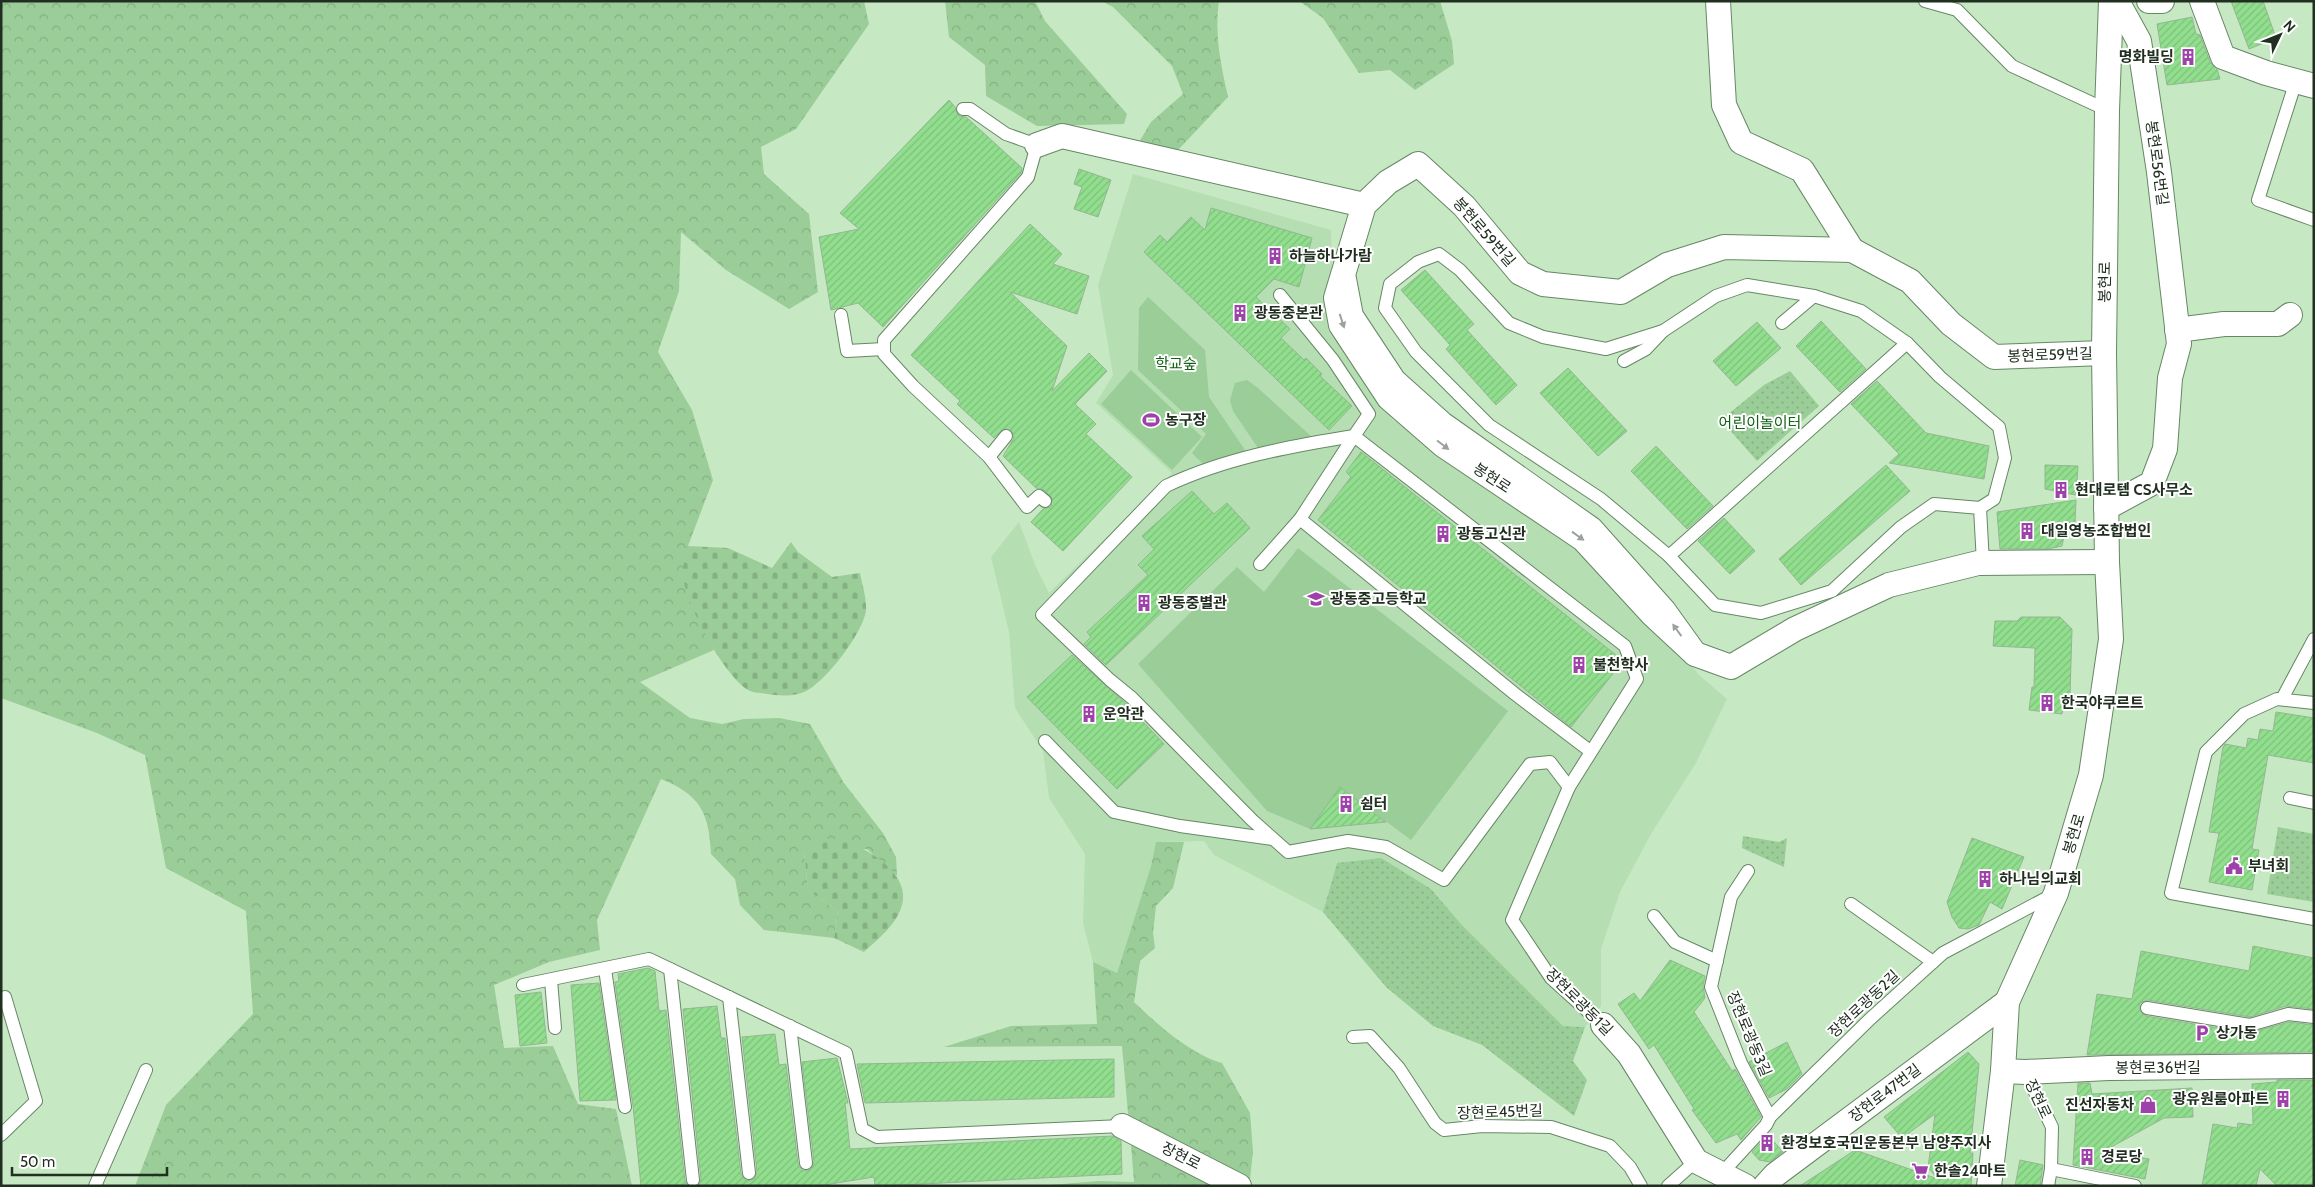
<svg xmlns="http://www.w3.org/2000/svg" width="2315" height="1187" viewBox="0 0 2315 1187" font-family="Cabin,'Noto Sans KR',sans-serif">
<defs>
<pattern id="grass-dots" width="8" height="8" patternUnits="userSpaceOnUse" patternTransform="scale(1.25)"><rect width="8" height="8" fill="#9acd97"/><path d="M2 2h.1M6 6h.1" fill="none" stroke="#84b082" stroke-width="1.8" stroke-linecap="round"/></pattern>
<pattern id="forest-crowns" width="20" height="18" patternUnits="userSpaceOnUse" patternTransform="scale(1.25)"><rect width="20" height="18" fill="#9acd97"/><path d="M2 6a3 3 0 1 1 6 0M12 15a3 3 0 1 1 6 0" fill="none" stroke="#84b082"/></pattern>
<pattern id="cemetery-stones" width="16" height="16" patternUnits="userSpaceOnUse" patternTransform="scale(1.25)"><rect width="16" height="16" fill="#9acd97"/><path d="M2 7V4a2 2 0 0 1 4 0v3zM10 15v-3a2 2 0 0 1 4 0v3z" fill="#84b082"/></pattern>
<pattern id="building-hatch" width="6" height="6" patternUnits="userSpaceOnUse" patternTransform="scale(1.25)"><rect width="6" height="6" fill="#91df8e"/><path d="M-1 1l2-2M0 6l6-6M5 7l2-2" fill="none" stroke="#7dc07a"/></pattern>
</defs>
<rect width="100%" height="100%" fill="#c6e9c4"/>
<polygon fill="#b6deb3" points="1133,174 1331,230 1333,327 1393,420 1576,543 1680,649 1698,674 1727,699 1696,763 1651,834 1620,892 1601,949 1601,1006 1585,1027 1563,1026 1461,924 1431,889 1337,863 1323,912 1214,855 1204,841 1156,842 1151,866 1117,973 1093,962 1083,923 1085,854 1049,798 1043,751 1015,708 1009,632 991,557 1019,522 1036,567 1049,593 1172,473 1096,403 1113,375 1098,285"/>
<g fill="url(#grass-dots)">
<polygon points="1790,371 1819,406 1757,461 1721,420 1764,385"/>
<polygon points="2278,827 2314,834 2314,902 2267,894"/>
<polygon points="1743,836 1779,842 1787,838 1784,867 1742,848"/>
<polygon points="1381,858 1431,889 1461,924 1563,1026 1585,1027 1573,1061 1587,1080 1574,1116 1482,1045 1433,1026 1386,987 1323,912 1337,863"/>
</g>
<g fill="url(#forest-crowns)">
<path d="M1 1H864L869 24 796 129 761 147 764 174 809 214 818 292 789 309 726 270 681 232 679 291 658 352 692 410 713 480 688 546 695 613 714 650 640 682 690 718 722 724 744 719 779 718 810 724 844 783 883 833 896 857 897 876 867 849 804 852 808 890 838 911 834 938 764 930 740 905 735 879 711 854C709 812 700 795 661 779L597 920 600 950 549 962 494 985 504 1048 553 1046 578 1104 616 1109 632 1186H135L166 1105 253 1014 246 911 166 868 145 755 97 733 1 698Z"/>
<polygon points="945,1 1035,1 1045,21 1127,114 1124,124 1037,126 986,96 985,65 949,37"/>
<path d="M1102 1H1219C1214 34 1221 65 1228 97L1178 150 1139 142 1151 122 1183 94 1172 66 1113 7Z"/>
<polygon points="1299,1 1440,1 1452,41 1454,64 1415,90 1390,70 1359,73 1323,18"/>
<path d="M1156 842H1184L1173 888 1156 906 1153 933 1155 948 1140 961 1134 1002C1157 1024 1190 1054 1222 1063L1250 1113 1253 1151 1250 1179 1203 1160 1129 1124 1122 1046 944 1047 1011 1026 1097 1024 1093 962 1117 973 1151 866Z"/>
<polygon points="1131,1145 1214,1186 1038,1186 1099,1181 1134,1182"/>
</g>
<g fill="url(#cemetery-stones)">
<path d="M791 542 798 552 832 577 860 573C862 584 867 600 866 611 862 634 828 678 808 690 797 697 779 696 767 694 762 693 753 693 748 690 723 674 686 605 683 576 682 567 686 555 688 546L728 548 772 568Z"/>
<path d="M817 839C825 839 833 838 841 840 864 846 907 871 903 900 900 922 879 938 864 952L834 938 838 911 808 890 804 852Z"/>
</g>
<g fill="#9acd97">
<polygon points="1148,297 1205,350 1209,397 1245,450 1242,455 1205,466 1192,453 1206,434 1138,370 1139,308"/>
<polygon points="1131,370 1202,437 1172,470 1101,404"/>
<polygon points="1247,380 1258,388 1312,437 1260,451 1233,411 1230,400 1235,383"/>
<polygon points="1298,548 1508,711 1411,840 1340,787 1310,829 1267,811 1138,664 1237,567 1264,592"/>
</g>
<g fill="url(#building-hatch)" stroke="#94b692">
<polygon points="2231,1 2263,1 2276,38 2249,49"/>
<polygon points="2192,17 2196,34 2200,35 2210,62 2217,69 2220,79 2167,85 2157,24"/>
<polygon points="949,100 955,107 959,116 966,117 1022,168 1021,173 883,327 858,303 831,310 819,237 859,229 840,213"/>
<polygon points="1079,169 1111,180 1098,217 1074,209 1082,187 1074,184"/>
<polygon points="1211,208 1312,238 1299,287 1274,279 1256,297 1290,329 1281,338 1304,360 1306,358 1322,374 1320,376 1352,406 1329,430 1144,252 1160,235 1167,242 1191,217 1205,230"/>
<polygon points="1030,224 1062,254 1053,264 1089,276 1077,314 1010,292 1067,346 1052,391 1089,353 1107,371 1075,404 1096,424 1086,434 1132,477 1063,551 1031,522 1043,509 1051,507 1052,498 1044,490 1036,488 1003,456 1014,438 1011,430 1003,429 994,438 957,404 960,401 911,355"/>
<polygon points="1425,270 1474,324 1467,330 1517,385 1496,405 1446,349 1450,345 1401,290"/>
<polygon points="1821,321 1866,369 1840,392 1796,346"/>
<polygon points="1757,322 1781,348 1736,386 1713,361"/>
<polygon points="1568,368 1627,431 1598,456 1540,393"/>
<polygon points="1877,381 1926,433 1989,446 1984,479 1889,463 1899,454 1851,404"/>
<polygon points="1656,446 1713,506 1687,529 1631,471"/>
<polygon points="1361,452 1621,659 1622,662 1571,727 1318,520 1351,477 1346,472"/>
<polygon points="1886,465 1910,491 1801,585 1779,559"/>
<polygon points="2045,465 2078,466 2076,495 2045,489"/>
<polygon points="1192,491 1214,514 1227,503 1250,528 1106,665 1084,644 1091,637 1087,632 1148,575 1138,565 1154,549 1142,536"/>
<polygon points="2076,500 2075,523 2067,522 2062,546 2048,549 2000,549 1997,512"/>
<polygon points="1724,518 1755,551 1730,574 1698,541"/>
<polygon points="2021,617 2060,617 2072,629 2070,695 2065,695 2062,714 2029,710 2032,687 2034,687 2035,648 1993,646 1995,621 2017,621"/>
<polygon points="1072,655 1123,701 1164,744 1117,789 1027,697"/>
<polygon points="2276,712 2314,718 2314,763 2268,755 2252,849 2259,850 2252,890 2209,882 2219,833 2209,832 2223,747 2225,744 2246,748 2248,738 2258,740 2260,729 2273,731"/>
<polygon points="1340,787 1386,822 1310,829"/>
<polygon points="1972,838 2024,857 2002,909 1990,902 1979,925 1968,929 1959,928 1952,917 1947,902"/>
<polygon points="2253,946 2314,958 2314,1009 2286,1006 2250,1017 2148,1000 2140,1003 2140,1011 2146,1016 2249,1033 2289,1022 2314,1025 2314,1052 2087,1055 2097,994 2132,999 2141,951 2249,971"/>
<polygon points="1670,960 1705,976 1703,986 1705,998 1694,1012 1732,1071 1735,1069 1761,1117 1741,1140 1737,1134 1716,1143 1692,1110 1694,1109 1654,1045 1649,1049 1618,1004 1634,993 1640,1001"/>
<polygon points="648,968 655,971 659,1011 666,1010 685,1181 688,1186 641,1186 633,1106 615,982 619,981 618,974"/>
<polygon points="599,983 616,1100 580,1101 571,985"/>
<polygon points="541,992 547,1043 520,1046 515,995"/>
<polygon points="717,1006 721,1038 725,1038 741,1174 746,1181 754,1179 757,1172 742,1037 775,1034 779,1065 786,1064 798,1164 803,1171 811,1169 814,1162 802,1062 837,1058 848,1103 845,1103 850,1149 1113,1136 1121,1141 1122,1174 882,1186 875,1186 874,1177 818,1186 699,1186 701,1179 683,1009"/>
<polygon points="1787,1042 1802,1074 1787,1089 1769,1098 1749,1062"/>
<polygon points="1968,1052 1979,1064 1970,1153 1973,1153 1971,1186 1800,1186 1855,1150 1938,1179 1928,1168 1935,1114 1902,1138 1884,1117"/>
<polygon points="1114,1059 1114,1097 865,1103 857,1064"/>
<polygon points="2277,1080 2314,1080 2314,1186 2277,1186 2260,1169 2256,1186 2202,1186 2213,1124 2237,1128 2238,1123 2253,1125 2252,1084 2277,1082"/>
<polygon points="2078,1083 2090,1083 2092,1094 2192,1088 2193,1117 2164,1118 2104,1151 2149,1159 2145,1179 2073,1165"/>
<polygon points="1768,1135 1783,1152 1770,1162 1759,1160 1752,1152"/>
<polygon points="2020,1160 2043,1165 2040,1186 2015,1186"/>
</g>
<g fill="none" stroke-linecap="round" stroke-linejoin="round">
<g stroke="#678765" stroke-width="14">
<g id="lane">
<polyline points="1925,1 1957,10 2012,66 2107,110"/>
<polyline points="2296,81 2258,200 2314,220"/>
<polyline points="963,109 970,109 1006,134 1037,145 1028,177 884,340 884,354 913,386 989,457 1027,507 1039,496 1045,501"/>
<polyline points="1280,295 1333,360 1369,414 1354,436 1625,646 1637,679 1569,787"/>
<polyline points="841,315 847,351 884,349"/>
<polyline points="1782,323 1814,296"/>
<polyline points="1624,361 1646,349 1663,331"/>
<path d="M1354 436C1291 446 1225 458 1166 486L1042 615 1110 680 1132 698 1252 820 1288 852 1348 841 1386 847 1444 880 1530 764 1550 762 1569 787 1512 920 1551 978 1603 1025"/>
<polyline points="989,457 1006,436"/>
<polyline points="1980,508 1934,504 1901,527 1832,591 1761,613 1715,605 1669,556 1601,499 1489,425 1416,352 1385,308 1390,284 1418,262 1439,254 1460,270 1509,323 1543,337 1606,349 1663,331 1716,296 1747,285 1814,296 1861,311 1907,343 1940,377 1999,427 2005,458 1994,499 1980,508 1983,563"/>
<polyline points="1300,519 1515,694 1590,751"/>
<polyline points="1669,556 1907,343"/>
<polyline points="1260,564 1300,519 1354,436"/>
<polyline points="2282,699 2314,639"/>
<polyline points="2314,703 2277,699 2244,714 2206,752 2171,893 2314,919"/>
<polyline points="1045,741 1114,812 1180,826 1273,839"/>
<polyline points="2290,798 2314,803"/>
<polyline points="1748,871 1731,897 1711,987 1741,1063 1770,1117"/>
<polyline points="1851,904 1933,962"/>
<polyline points="1654,916 1675,942 1717,961"/>
<polyline points="605,969 625,1107"/>
<polyline points="670,969 693,1180"/>
<polyline points="551,980 555,1028"/>
<polyline points="523,985 649,959 846,1053 862,1129 877,1137 1122,1126"/>
<polyline points="729,997 749,1173"/>
<polyline points="2147,1008 2250,1025 2288,1014 2314,1017"/>
<polyline points="790,1026 806,1163"/>
<polyline points="1353,1037 1370,1036 1399,1068 1435,1123 1444,1130 1482,1126 1551,1127 1610,1146 1630,1167 1641,1186"/>
<polyline points="2025,1072 2052,1127 2051,1169 2048,1186"/>
<polyline points="1,1135 36,1101 5,997"/>
<polyline points="2051,1169 2135,1186"/>
<polyline points="1722,1173 1766,1125 1770,1117 1870,1019 1943,953 2054,894"/>
<polyline points="95,1186 146,1070"/>
<polyline points="1668,1186 1696,1161"/>
</g>
</g>
<g stroke="#678765" stroke-width="26">
<g id="street">
<polyline points="1718,1 1724,105 1741,142 1802,170 1852,250"/>
<polyline points="2149,1 2162,1"/>
<polyline points="2202,1 2223,57 2266,73 2314,86"/>
<polyline points="1037,145 1062,136 1364,205"/>
<polyline points="1343,274 1351,316 1394,381 1442,424 1591,529 1664,611 1695,654 1652,614 1583,539 1443,445 1389,398 1341,325 1336,298 1364,205 1388,182 1418,164 1464,206 1520,273 1543,284 1621,292 1667,265 1724,247 1852,250 1910,281 1951,324 1994,357 2104,353"/>
<polyline points="2177,330 2224,324 2278,324 2290,315"/>
<polyline points="2106,508 2152,483 2165,449 2170,378 2179,344 2159,172 2139,41 2117,1"/>
<polyline points="1695,654 1731,667 1795,629 1889,585 1978,563 2107,562"/>
<polyline points="1603,1025 1629,1054 1696,1161 1745,1186"/>
<polyline points="2003,1071 2025,1072 2109,1068 2314,1066"/>
<polyline points="1122,1126 1239,1186"/>
<polyline points="1765,1186 1775,1175 2007,1002"/>
<polyline points="1989,1186 2003,1071 2007,1002 2056,893 2091,775 2111,639 2107,562 2104,353 2107,110 2111,1"/>
</g>
</g>
<use href="#lane" stroke="#fff" stroke-width="12"/>
<use href="#street" stroke="#fff" stroke-width="24"/>
</g>
<defs><path id="oneway-solid" d="M-6-.8H1V-3.2L6.5 0L1 3.2V.8H-6Z" transform="scale(1.25)"/></defs>
<g fill="#9ba19b">
<use href="#oneway-solid" transform="translate(1342 321) rotate(72)"/>
<use href="#oneway-solid" transform="translate(1443 445) rotate(37)"/>
<use href="#oneway-solid" transform="translate(1578 536) rotate(36)"/>
<use href="#oneway-solid" transform="translate(1677 630) rotate(-126)"/>
</g>
<defs>
<g id="building-bare" transform="scale(1.35)"><path d="M-4-6H4V6H1V3H-1V6H-4ZM-2.5-4.3h1.7v1.8h-1.7ZM.8-4.3h1.7v1.8H.8ZM-2.5-1h1.7V.8h-1.7ZM.8-1h1.7V.8H.8Z" fill="#9f41aa" stroke="#fff" stroke-width="2.5" paint-order="stroke"/></g>
<g id="stadium-bare" transform="scale(1.35)"><path d="M0-5a6.5 5 0 1 0 0 10a6.5 5 0 1 0 0-10ZM-3.5-1.8h7v3.6h-7Z" fill="#9f41aa" stroke="#fff" stroke-width="2.5" paint-order="stroke"/></g>
<g id="school-bare" transform="scale(1.35)"><path d="M0-5L7-2L0 1L-7-2ZM-4 1L0 2.5L4 1V4Q0 6-4 4Z" fill="#9f41aa" stroke="#fff" stroke-width="2.5" paint-order="stroke"/></g>
<g id="civic-bare" transform="scale(1.35)"><path d="M-.6-6.5H3V-4.5H.6V-3L4-1V1h2V6H-6V1h2V-1L-.6-3ZM-1.2 2.5V6h2.4V2.5Z" fill="#9f41aa" stroke="#fff" stroke-width="2.5" paint-order="stroke"/></g>
<g id="parking-bare" transform="scale(1.35)"><path d="M-3.5-5.5H1a3.5 3.5 0 0 1 0 7H-1V5.5H-3.5ZM-1-3.4V-.6H.8a1.4 1.4 0 0 0 0-2.8Z" fill="#9f41aa" stroke="#fff" stroke-width="2.5" paint-order="stroke"/></g>
<g id="shop-bare" transform="scale(1.35)"><path d="M-5-2.5h2.3a2.7 3.5 0 0 1 5.4 0H5L5.5 6h-11ZM-1.5-2.5h3a1.5 2.3 0 0 0-3 0Z" fill="#9f41aa" stroke="#fff" stroke-width="2.5" paint-order="stroke"/></g>
<g id="supermarket-bare" transform="scale(1.35)"><path d="M-6-5.5h2.5l.6 2H6L4.5 2H-2.5L-4.4-4H-6ZM-1.5 3.2a1.3 1.3 0 1 0 .1 0ZM3 3.2a1.3 1.3 0 1 0 .1 0Z" fill="#9f41aa" stroke="#fff" stroke-width="2.5" paint-order="stroke"/></g>
</defs>
<g fill-rule="evenodd">
<use href="#building-bare" x="2188" y="57"/>
<use href="#building-bare" x="1275" y="256"/>
<use href="#building-bare" x="1240" y="313"/>
<use href="#stadium-bare" x="1151" y="420"/>
<use href="#building-bare" x="2061" y="490"/>
<use href="#building-bare" x="2027" y="531"/>
<use href="#building-bare" x="1443" y="534"/>
<use href="#school-bare" x="1316" y="599"/>
<use href="#building-bare" x="1144" y="603"/>
<use href="#building-bare" x="1579" y="665"/>
<use href="#building-bare" x="2047" y="703"/>
<use href="#building-bare" x="1089" y="714"/>
<use href="#building-bare" x="1346" y="804"/>
<use href="#civic-bare" x="2234" y="866"/>
<use href="#building-bare" x="1985" y="879"/>
<use href="#parking-bare" x="2202" y="1033"/>
<use href="#building-bare" x="2283" y="1099"/>
<use href="#shop-bare" x="2148" y="1105"/>
<use href="#building-bare" x="1767" y="1143"/>
<use href="#building-bare" x="2087" y="1157"/>
<use href="#supermarket-bare" x="1920" y="1171"/>
</g>
<g text-anchor="middle" stroke-width="4" stroke-linejoin="round" paint-order="stroke">
<g font-size="15" font-weight="bold" fill="#212f21" stroke="#fff" text-anchor="start">
<text x="2174" y="62" text-anchor="end">명화빌딩</text>
<text x="1289" y="261">하늘하나가람</text>
<text x="1254" y="318">광동중본관</text>
<text x="1165" y="425">농구장</text>
<text x="2075" y="495">현대로템 CS사무소</text>
<text x="2041" y="536">대일영농조합법인</text>
<text x="1457" y="539">광동고신관</text>
<text x="1330" y="604">광동중고등학교</text>
<text x="1158" y="608">광동중별관</text>
<text x="1593" y="670">불천학사</text>
<text x="2061" y="708">한국야쿠르트</text>
<text x="1103" y="719">운악관</text>
<text x="1360" y="809">쉼터</text>
<text x="2248" y="871">부녀회</text>
<text x="1999" y="884">하나님의교회</text>
<text x="2216" y="1038">상가동</text>
<text x="2269" y="1104" text-anchor="end">광유원룸아파트</text>
<text x="2134" y="1110" text-anchor="end">진선자동차</text>
<text x="1781" y="1148">환경보호국민운동본부 남양주지사</text>
<text x="2101" y="1162">경로당</text>
<text x="1934" y="1176">한솔24마트</text>
</g>
<g font-size="15" fill="#212f21" stroke="#fff">
<text transform="translate(2157 163) rotate(82)" y="5">봉현로56번길</text>
<text transform="translate(1484 232) rotate(49)" y="5">봉현로59번길</text>
<text transform="translate(2105 282) rotate(-89)" y="5">봉현로</text>
<text transform="translate(2050 355) rotate(-2)" y="5">봉현로59번길</text>
<text transform="translate(1492 478) rotate(33)" y="5">봉현로</text>
<text transform="translate(2074 834) rotate(-73)" y="5">봉현로</text>
<text transform="translate(1579 1002) rotate(45)" y="5">장현로광동1길</text>
<text transform="translate(1864 1004) rotate(-43)" y="5">장현로광동2길</text>
<text transform="translate(1749 1034) rotate(67)" y="5">장현로광동3길</text>
<text x="2158" y="1073">봉현로36번길</text>
<text transform="translate(1885 1093) rotate(-37)" y="5">장현로47번길</text>
<text transform="translate(2038 1099) rotate(65)" y="5">장현로</text>
<text transform="translate(1500 1112) rotate(-2)" y="5">장현로45번길</text>
<text transform="translate(1181 1156) rotate(27)" y="5">장현로</text>
</g>
<g font-size="15" fill="#126216" stroke="#fff">
<text x="1176" y="369">학교숲</text>
<text x="1760" y="428">어린이놀이터</text>
</g>
</g>
<rect width="2315" height="1187" fill="none" stroke="#212f21" stroke-width="5"/>
<g transform="translate(2280 35) rotate(47)" stroke="#ffffff" stroke-width="4" paint-order="stroke">
<path d="M0-4L9 19L0 12L-9 19Z" fill="#212f21"/>
<text y="-8" font-size="14" font-weight="bold" text-anchor="middle" fill="#212f21">N</text>
</g>
<path d="M12 1167v8h155v-8" fill="none" stroke="#212f21" stroke-width="2.5"/>
<text x="20" y="1167" font-size="15" fill="#212f21" stroke="#ffffff" stroke-width="4" paint-order="stroke">50 m</text>
</svg>
